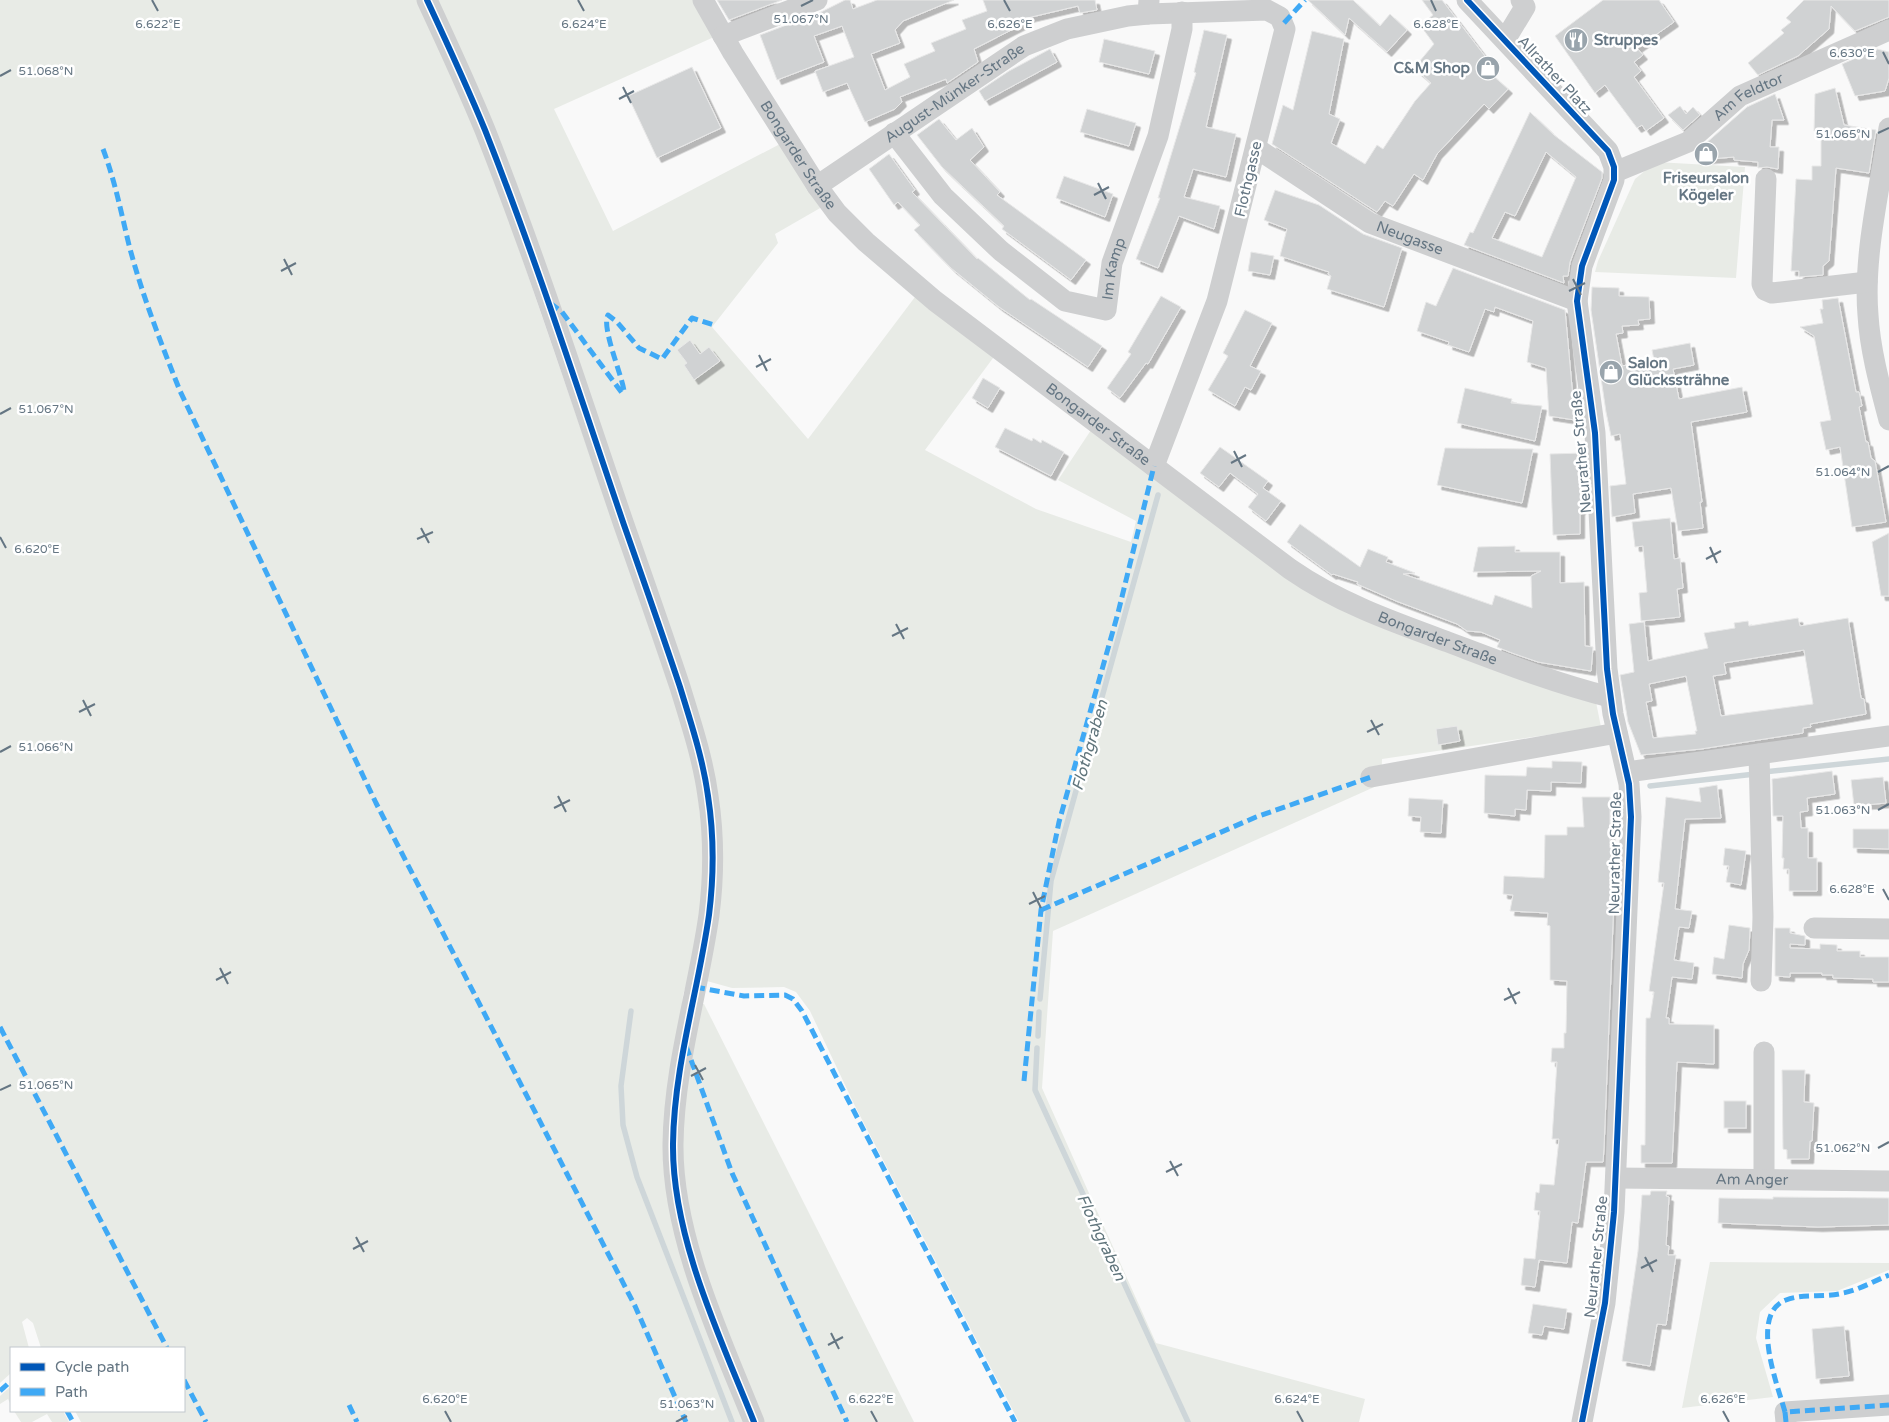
<svg xmlns="http://www.w3.org/2000/svg" width="1889" height="1422" viewBox="0 0 1889 1422" font-family="'Varela Round',sans-serif">
<defs>
<filter id="shadow"><feDropShadow dx="4.5" dy="4.5" stdDeviation="0" flood-color="#0004"/></filter>
</defs>
<rect width="100%" height="100%" fill="#f9f9f9"/>
<g fill="#e8ebe6">
<polygon points="0,0 419,0 479,133 694,758 706,873 693,963 683,995 667,1158 747,1422 81,1422 75,1411 184,1411 184,1348 41,1348 33,1323 27,1318 22,1322 29,1348 11,1348 11,1373 0,1383"/>
<polygon points="434,0 695,0 714,37 554,109 613,231 780,144 822,207 775,234 778,243 712,327 808,439 918,293 996,354 925,450 1036,509 1131,542 1136,521 1058,480 1093,427 1309,589 1596,702 1601,727 1382,759 1381,784 1053,931 1042,1088 1156,1343 1365,1399 1359,1422 1019,1422 855,1106 810,1011 796,992 784,987 732,988 707,981 720,832"/>
<polygon points="1656,162 1745,167 1736,278 1595,272 1598,261 1635,179"/>
<polygon points="701,1004 704,1004 914,1422 761,1422 703,1269 683,1185 682,1115"/>
<polygon points="1710,1262 1889,1263 1889,1270 1837,1291 1780,1293 1760,1312 1756,1338 1773,1397 1682,1408"/>
<polygon points="11,1386 11,1405 8,1399 0,1404 0,1396"/>
<polygon points="14,1411 63,1411 69,1422 52,1422 47,1414 32,1422 21,1422"/>
</g>
<g fill="none" stroke-linecap="round" stroke-linejoin="round">
<g stroke="#ced6d9" stroke-width="5.5">
<polyline points="1764,772 1889,759"/>
<polyline points="1650,786 1755,774"/>
<polyline points="1040,999 1051,881 1158,495"/>
<polyline points="631,1011 621,1086 623,1125 637,1177 732,1422"/>
<polyline points="1038,1036 1039,1012"/>
<polyline points="1037,1048 1035,1090 1188,1422"/>
</g>
</g>
<g fill="#d0d2d3" stroke="#e8e8e8" fill-rule="evenodd" filter="url(#shadow)">
<polygon points="717,0 782,0 729,20"/>
<polygon points="845,0 850,0 853,9 877,0 954,0 903,21 895,30 900,43 871,54 885,90 910,77 904,64 935,51 931,43 966,29 962,20 987,11 983,0 1095,0 1097,10 1080,13 1078,6 1023,19 1025,23 974,49 978,62 947,83 946,79 900,97 902,102 895,109 865,122 847,83 823,92 815,71 854,57 842,26 814,36 824,62 777,80 760,35 821,12"/>
<polygon points="1308,0 1353,0 1380,26 1390,14 1407,30 1387,52 1349,18 1345,35"/>
<polygon points="1422,0 1442,0 1494,68 1490,73 1508,89 1489,109 1484,104 1437,154 1423,180 1414,174 1393,206 1385,201 1377,212 1272,144 1283,105 1293,110 1312,31 1344,39 1329,114 1340,119 1331,143 1365,164 1377,145 1383,149 1415,101 1431,83 1414,68 1434,44 1420,25 1433,15"/>
<polygon points="1603,0 1659,0 1674,22 1637,48 1643,55 1634,62 1641,71 1634,77 1664,118 1646,131 1642,125 1637,128 1605,85 1595,93 1555,36"/>
<polygon points="1804,0 1889,0 1889,17 1855,31 1831,6 1829,29 1798,56 1758,75 1748,63 1784,33 1781,30 1791,22 1786,18"/>
<polygon points="1204,30 1227,35 1206,127 1236,134 1226,177 1193,169 1184,197 1220,206 1214,229 1179,216 1158,268 1136,259 1160,198 1158,198 1196,73 1194,72"/>
<polygon points="1104,39 1155,51 1149,74 1099,62"/>
<polygon points="1050,49 1057,62 985,101 979,91 1009,71"/>
<polygon points="1877,49 1889,52 1889,78 1885,91 1855,96 1842,64"/>
<polygon points="692,67 721,128 657,158 628,96"/>
<polygon points="1835,88 1844,125 1876,130 1869,173 1836,168 1829,261 1823,266 1823,275 1799,277 1799,271 1791,271 1796,179 1812,180 1812,166 1821,166 1821,130 1814,131 1815,94"/>
<polygon points="1775,94 1784,120 1772,120 1770,147 1779,147 1778,169 1767,167 1758,168 1758,162 1734,160 1734,157 1696,160 1696,152 1747,107"/>
<polygon points="1680,106 1686,114 1693,107 1700,115 1683,130 1668,115"/>
<polygon points="1087,109 1136,123 1129,146 1080,132"/>
<path d="M1530 112 1554 135 1602 172V178L1570 262 1568 276H1563L1564 283 1464 245 1470 232 1473 233ZM1546 152 1576 177 1542 257 1492 238 1505 212 1515 216Z"/>
<polygon points="939,119 956,140 972,128 984,147 970,160 1000,192 997,195 1086,260 1071,280 1002,229 1004,226 942,167 917,135"/>
<polygon points="889,154 915,190 912,192 977,259 978,258 1030,300 1031,299 1102,346 1088,367 999,307 951,268 914,230 920,225 898,202 894,205 869,169"/>
<polygon points="1064,176 1113,194 1105,217 1056,198"/>
<polygon points="1275,190 1319,205 1363,234 1402,248 1384,307 1327,289 1331,276 1328,274 1329,272 1280,256 1287,229 1264,220"/>
<polygon points="1251,252 1274,256 1270,275 1248,271"/>
<polygon points="1453,268 1565,310 1575,420 1549,416 1546,368 1527,362 1533,321 1495,307 1494,312 1485,309 1469,352 1448,345 1449,342 1417,331 1426,302 1436,306"/>
<polygon points="1592,287 1619,288 1619,296 1649,297 1650,319 1638,320 1639,325 1622,326 1623,333 1616,334 1622,366 1654,360 1652,350 1690,343 1694,365 1673,369 1679,399 1742,387 1747,412 1691,422 1702,502 1700,502 1703,528 1678,531 1671,488 1633,494 1635,513 1612,517 1610,486 1626,484 1620,434 1611,436 1606,412 1591,310"/>
<polygon points="1161,296 1181,307 1148,364 1146,363 1120,398 1107,388 1131,354 1128,352"/>
<polygon points="1838,298 1856,392 1859,392 1862,406 1859,407 1866,442 1868,442 1871,458 1875,461 1886,522 1852,527 1840,447 1826,450 1820,422 1831,420 1814,336 1800,327 1823,323 1820,309 1823,309 1822,300"/>
<polygon points="1245,310 1272,323 1250,366 1261,371 1251,390 1245,387 1235,406 1208,390 1228,356 1223,353"/>
<polygon points="690,340 700,354 709,347 720,361 694,380 684,365 687,363 677,350"/>
<polygon points="983,378 1000,388 988,408 972,398"/>
<polygon points="1465,388 1512,399 1511,403 1542,406 1535,441 1457,423"/>
<polygon points="1005,428 1032,441 1033,438 1041,443 1042,440 1064,452 1051,476 995,447"/>
<polygon points="1220,447 1268,481 1263,488 1281,501 1266,521 1248,507 1258,494 1230,473 1219,487 1200,473"/>
<polygon points="1445,448 1533,449 1522,503 1437,485"/>
<polygon points="1583,453 1584,472 1578,472 1582,508 1580,511 1580,534 1553,535 1550,454"/>
<polygon points="1670,518 1674,559 1680,558 1683,588 1677,589 1680,617 1641,621 1639,593 1647,592 1643,546 1635,547 1632,522"/>
<polygon points="1300,524 1360,567 1368,549 1388,557 1386,562 1415,573 1403,574 1492,605 1495,595 1532,608 1531,576 1541,571 1473,572 1478,547 1515,546 1515,552 1560,552 1560,583 1584,582 1585,646 1593,647 1591,671 1538,662 1512,653 1497,647 1500,640 1481,632 1467,631 1457,624 1396,601 1357,584 1358,582 1333,574 1332,575 1287,542"/>
<polygon points="1889,533 1889,596 1881,596 1872,542"/>
<path d="M1798 618 1800 626 1848 618 1861 698 1864 699 1866 714 1810 724 1811 727 1803 728V733L1701 749 1641 755 1628 722 1620 675 1634 672 1629 624 1644 622 1648 661 1708 648 1704 633 1735 628 1734 623 1748 621 1749 626ZM1804 650 1813 704 1721 716 1713 676 1726 674 1724 663ZM1686 676 1697 731H1695L1696 734 1653 738 1646 702 1652 701 1649 684Z"/>
<polygon points="1457,726 1460,741 1438,745 1436,729"/>
<polygon points="1552,761 1582,762 1581,783 1551,782 1551,791 1527,790 1526,810 1515,809 1515,816 1484,813 1485,775 1526,776 1527,767 1552,768"/>
<polygon points="1832,771 1835,794 1807,798 1808,811 1800,812 1801,828 1808,828 1808,858 1817,858 1817,891 1789,891 1789,869 1783,869 1784,858 1782,858 1783,816 1773,816 1772,779"/>
<polygon points="1883,777 1886,803 1854,806 1851,780"/>
<polygon points="1717,785 1721,818 1685,819 1675,909 1692,911 1689,928 1679,927 1674,960 1694,963 1692,979 1672,977 1666,1018 1669,1018 1669,1024 1714,1025 1714,1064 1677,1062 1672,1163 1641,1163 1641,1145 1645,1145 1646,1018 1650,1018 1654,992 1649,991 1664,883 1658,882 1666,797 1701,802 1699,788"/>
<polygon points="1582,797 1610,797 1610,848 1616,848 1604,1148 1603,1162 1586,1162 1578,1223 1572,1222 1567,1263 1539,1260 1535,1287 1521,1285 1524,1258 1535,1259 1540,1211 1534,1210 1536,1192 1539,1193 1540,1184 1554,1185 1559,1139 1552,1139 1557,1062 1551,1062 1552,1048 1564,1048 1564,1033 1566,1033 1567,981 1550,980 1550,926 1547,925 1548,913 1510,911 1513,895 1503,894 1504,876 1544,878 1545,835 1567,835 1567,827 1584,827"/>
<polygon points="1409,798 1443,800 1441,833 1420,832 1421,817 1408,816"/>
<polygon points="1853,829 1889,829 1889,849 1853,848"/>
<polygon points="1725,848 1746,851 1741,885 1726,882 1729,866 1723,865"/>
<polygon points="1729,925 1750,928 1749,950 1743,964 1742,978 1712,974 1714,957 1724,959"/>
<polygon points="1775,928 1790,928 1790,933 1805,936 1805,945 1790,944 1790,948 1820,949 1820,944 1837,945 1837,951 1860,951 1860,957 1889,957 1889,982 1873,982 1873,979 1833,978 1833,975 1822,975 1822,973 1790,973 1790,977 1775,976"/>
<polygon points="1782,1070 1805,1070 1804,1102 1814,1103 1812,1141 1810,1141 1809,1159 1787,1159 1787,1150 1783,1149"/>
<rect x="1724" y="1101" width="22" height="27"/>
<polygon points="1651,1191 1667,1191 1666,1196 1669,1197 1666,1245 1669,1246 1668,1255 1676,1255 1666,1325 1657,1324 1650,1366 1622,1361 1638,1251 1642,1195 1650,1195"/>
<polygon points="1773,1197 1889,1198 1889,1225 1818,1227 1718,1223 1719,1198 1773,1199"/>
<polygon points="1533,1304 1567,1309 1564,1329 1544,1326 1542,1335 1528,1333"/>
<polygon points="1844,1326 1849,1376 1816,1379 1812,1329"/>
</g>
<g fill="none" stroke-linecap="round" stroke-linejoin="round">
<g stroke="#cecfd0" stroke-width="21">
<path d="M427 0C447 43 467 86 485 130 536 259 579 393 624 525 643 579 662 633 680 687 691 723 703 759 708 796 714 835 714 875 709 915 698 992 674 1066 673 1144 672 1237 720 1337 754 1422"/>
<path id="s1" d="M703 0 733 53 817 186 837 213 866 242 935 301 1290 569C1339 603 1393 622 1448 642 1501 662 1554 683 1610 697"/>
<polyline points="1467,0 1608,151 1614,167 1614,180 1582,266 1577,301 1595,433 1607,669 1613,714 1629,784 1631,817 1614,1212 1605,1303 1582,1422"/>
<polyline points="1148,14 1267,10 1280,17 1285,29 1217,301 1154,466"/>
<polyline points="723,36 817,0"/>
<polyline points="1505,40 1525,7 1521,0"/>
<path d="M1889 128C1880 187 1863 256 1868 315 1870 350 1880 386 1889 420"/>
<path id="s2" d="M894 133 943 196 1001 251 1065 301 1106 310 1112 263 1158 136 1182 29V12"/>
<path id="s3" d="M1256 148 1370 223 1577 301"/>
<path id="s4" d="M1615 172 1688 142 1740 96 1889 30"/>
<polyline points="1766,179 1762,284 1765,290 1772,293 1867,282"/>
<path id="s5" d="M817 186 1024 46 1067 29 1128 16 1148 14 1149 0"/>
<polyline points="1759,754 1763,917 1761,981"/>
<polyline points="1627,772 1889,736"/>
<polyline points="1371,777 1617,733"/>
<polyline points="1814,928 1889,929"/>
<polyline points="1764,1052 1764,1179"/>
<path id="s6" d="M1616 1178 1889 1181"/>
<polyline points="1786,1422 1785,1412 1889,1405"/>
</g>
<g stroke="#3fa9f5" stroke-width="5" stroke-dasharray="10 5" stroke-linecap="butt">
<polyline points="1284,23 1305,0"/>
<path d="M103 149C115 181 121 212 129 245 142 295 161 343 180 391L376 803 635 1306 686 1422"/>
<path d="M550 303 562 312 622 393 624 391C622 375 601 327 608 315L617 322 639 348 662 359 692 318 714 325"/>
<polyline points="1041,910 1256,817 1371,777"/>
<polyline points="695,987 744,996 785,995 793,999 802,1011 1015,1422"/>
<polyline points="0,1027 167,1348"/>
<polyline points="686,1046 732,1173 847,1422"/>
<polyline points="1024,1081 1041,910 1059,822 1118,613 1154,466"/>
<polyline points="184,1380 206,1422"/>
<polyline points="0,1391 11,1381"/>
<polyline points="349,1405 357,1422"/>
<polyline points="67,1411 73,1422"/>
<path d="M1785 1412C1778 1386 1749 1314 1786 1300 1804 1293 1824 1298 1843 1293 1859 1290 1874 1281 1889 1275"/>
<polyline points="1786,1422 1785,1412 1889,1405"/>
</g>
<g stroke="#fff" stroke-width="9">
<g id="cycleway">
<path d="M427 0C447 43 467 86 485 130 536 259 579 393 624 525 643 579 662 633 680 687 691 723 703 759 708 796 714 835 714 875 709 915 698 992 674 1066 673 1144 672 1237 720 1337 754 1422"/>
<polyline points="1467,0 1608,151 1614,167 1614,180 1582,266 1577,301 1595,433 1607,669 1613,714 1629,784 1631,817 1614,1212 1605,1303 1582,1422"/>
</g>
</g>
<use href="#cycleway" stroke="#0057b8" stroke-width="6"/>
</g>
<path fill="none" stroke="#657683" stroke-width="2" d="M152 0 158 11M578 0 584 11M1004 0 1010 11M1431 0 1436 11M801 6 813 0M1883 52 1889 64M0 76 11 70M623 87 631 103M619 99 634 91M1878 133 1889 128M1098 183 1106 199M1094 195 1109 187M284 259 292 275M281 271 296 263M1573 279 1581 295M1569 291 1585 283M759 355 767 371M756 367 771 359M0 414 11 408M1234 451 1242 467M1231 463 1246 455M1878 472 1889 466M421 528 429 543M0 537 6 548M417 539 433 532M1710 547 1717 563M1706 559 1721 551M896 624 904 639M892 636 908 628M83 700 91 716M79 712 95 704M1371 720 1379 735M1367 732 1383 724M0 752 11 746M558 796 566 812M554 808 570 800M1878 810 1889 804M1883 889 1889 900M1033 892 1041 908M1029 904 1045 896M220 968 228 984M216 980 231 972M1508 988 1516 1004M1504 1000 1520 992M695 1065 703 1080M691 1076 706 1068M0 1090 11 1085M1878 1148 1889 1142M1170 1161 1178 1176M1166 1172 1182 1164M356 1237 364 1252M353 1249 368 1241M1645 1257 1653 1272M1641 1268 1657 1260M831 1333 839 1349M828 1345 843 1337M445 1411 451 1422M871 1411 877 1422M1297 1411 1303 1422M1723 1411 1729 1422M676 1422 687 1416"/>
<defs>
<g id="restaurant-disc" transform="scale(1.25)"><circle r="9.5" fill="#99a4ac" stroke="#fff"/><path d="M-5-6h1v4h1v-4h1v4h1v-4h1v5L-1.5 .5V6h-2V.5L-5-1ZM5-6V6H3V1.5H1.5Q1.5-4 5-6Z" fill="#fff"/></g>
<g id="shop-disc" transform="scale(1.25)"><circle r="9.5" fill="#99a4ac" stroke="#fff"/><path d="M-5-2.5h2.3a2.7 3.5 0 0 1 5.4 0H5L5.5 6h-11ZM-1.5-2.5h3a1.5 2.3 0 0 0-3 0Z" fill="#fff"/></g>
</defs>
<g fill-rule="evenodd">
<use href="#restaurant-disc" x="1576" y="40"/>
<use href="#shop-disc" x="1488" y="68"/>
<use href="#shop-disc" x="1706" y="154"/>
<use href="#shop-disc" x="1611" y="372"/>
</g>
<g text-anchor="middle" stroke-width="5" stroke-linejoin="round" paint-order="stroke">
<g font-size="15" font-weight="bold" fill="#657683" stroke="#fff" text-anchor="start">
<text x="1594" y="45">Struppes</text>
<text x="1470" y="73" text-anchor="end">C&amp;M Shop</text>
<text x="1706" y="183" text-anchor="middle">Friseursalon<tspan x="1706" dy="17">Kögeler</tspan></text>
<text x="1628" y="368">Salon<tspan x="1628" dy="17">Glückssträhne</tspan></text>
</g>
<g font-size="15" fill="#657683" stroke="#fff">
<text transform="translate(1555 75) rotate(47)" y="5">Allrather Platz</text>
<text dy="5" stroke="none"><textPath href="#s5" startOffset="166">August-Münker-Straße</textPath></text>
<text dy="5" stroke="none"><textPath href="#s4" startOffset="155">Am Feldtor</textPath></text>
<text dy="5" stroke="none"><textPath href="#s1" startOffset="182">Bongarder Straße</textPath></text>
<text transform="translate(1248 179) rotate(-77)" y="5">Flothgasse</text>
<text dy="5" stroke="none"><textPath href="#s3" startOffset="179">Neugasse</textPath></text>
<text dy="5" stroke="none"><textPath href="#s2" startOffset="325">Im Kamp</textPath></text>
<text dy="5" stroke="none"><textPath href="#s1" startOffset="588">Bongarder Straße</textPath></text>
<text transform="translate(1581 452) rotate(-95)" y="5">Neurather Straße</text>
<text dy="5" stroke="none"><textPath href="#s1" startOffset="992">Bongarder Straße</textPath></text>
<text transform="translate(1615 853) rotate(-89)" y="5">Neurather Straße</text>
<text dy="5" stroke="none"><textPath href="#s6" startOffset="136">Am Anger</textPath></text>
<text transform="translate(1596 1257) rotate(-84)" y="5">Neurather Straße</text>
</g>
<g font-size="16" font-style="italic" fill="#60757c" stroke="#fff">
<text transform="translate(1089 745) rotate(-74)" y="6">Flothgraben</text>
<text transform="translate(1102 1237) rotate(65)" y="6">Flothgraben</text>
</g>
</g>
<g font-size="12" text-anchor="middle" fill="#657683" stroke="#fff" stroke-width="5" stroke-linejoin="round" paint-order="stroke">
<text x="801" y="23">51.067°N</text>
<text x="158" y="28">6.622°E</text>
<text x="584" y="28">6.624°E</text>
<text x="1010" y="28">6.626°E</text>
<text x="1436" y="28">6.628°E</text>
<text x="1852" y="57">6.630°E</text>
<text x="46" y="75">51.068°N</text>
<text x="1843" y="138">51.065°N</text>
<text x="46" y="413">51.067°N</text>
<text x="1843" y="476">51.064°N</text>
<text x="37" y="553">6.620°E</text>
<text x="46" y="751">51.066°N</text>
<text x="1843" y="814">51.063°N</text>
<text x="1852" y="893">6.628°E</text>
<text x="46" y="1089">51.065°N</text>
<text x="1843" y="1152">51.062°N</text>
<text x="445" y="1403">6.620°E</text>
<text x="871" y="1403">6.622°E</text>
<text x="1297" y="1403">6.624°E</text>
<text x="1723" y="1403">6.626°E</text>
<text x="687" y="1408">51.063°N</text>
</g>
<rect x="10" y="1347" width="175" height="65" fill="#ffffff" stroke="#c1c8cd"/>
<rect x="20" y="1363" width="25" height="8" fill="#0057b8" stroke="#c1c8cd"/>
<text x="55" y="1372" font-size="15" fill="#657683">Cycle path</text>
<rect x="20" y="1388" width="25" height="8" fill="#3fa9f5" stroke="#c1c8cd"/>
<text x="55" y="1397" font-size="15" fill="#657683">Path</text>
</svg>
